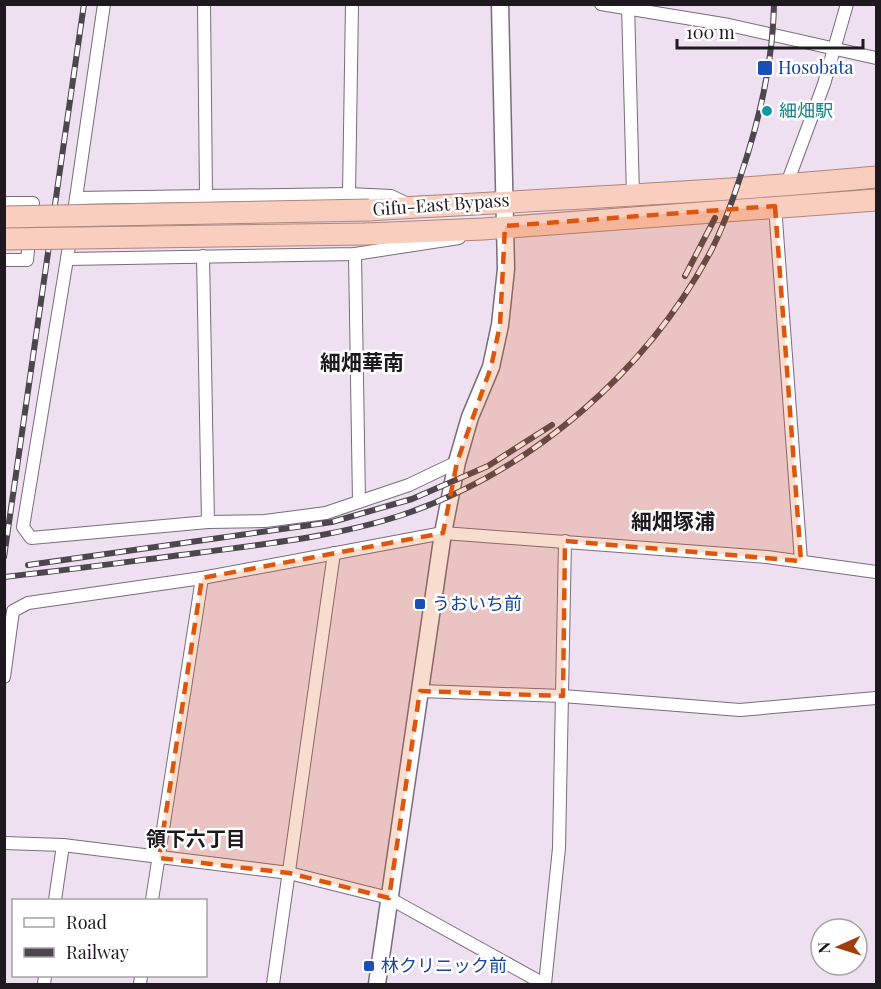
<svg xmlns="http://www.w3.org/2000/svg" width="881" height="989" viewBox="0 0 881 989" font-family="'Playfair Display','Noto Sans JP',serif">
<rect width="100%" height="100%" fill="#eedff1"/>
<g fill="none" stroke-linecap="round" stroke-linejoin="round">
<g stroke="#796c7c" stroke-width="14">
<g id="minor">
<polyline points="204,4 206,197"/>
<polyline points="601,4 729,25 876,58"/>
<polyline points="628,4 633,196"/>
<polyline points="786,186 824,84 847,4"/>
<polyline points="349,194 352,4"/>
<polyline points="76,198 104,4"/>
<polyline points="4,203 33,203 27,260 4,260"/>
<polyline points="410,205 391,196 349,194 76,198 67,259 355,254 459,238"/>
<polyline points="775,206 801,561"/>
<polyline points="355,254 359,502"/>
<polyline points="203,256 208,522"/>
<polyline points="67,259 23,527 31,538 208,522 265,521 326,513 409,485 457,462"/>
<polyline points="4,677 13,611 28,603 202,578 443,533 767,557 876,572"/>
<polyline points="420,691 563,696 740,710 876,698"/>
<polyline points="4,843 63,845 289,873 389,898 544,984"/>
<polyline points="55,900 63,845"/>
<polyline points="152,900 202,578"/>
<polyline points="44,984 45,976"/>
<polyline points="140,984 141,976"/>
<polyline points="273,984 334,553"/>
<polyline points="545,984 559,848 565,541"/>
</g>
</g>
<g stroke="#796c7c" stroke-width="19">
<polyline id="tertiary" points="377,984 443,533 457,462 470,417 491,367 500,325 506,269 500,4"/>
</g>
<g stroke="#ac867c" stroke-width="23">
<g id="trunk">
<path d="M369 210C538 200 708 193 876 177"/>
<polyline points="366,234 483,229 876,200"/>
</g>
</g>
<use href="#minor" stroke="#fff" stroke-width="12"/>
<use href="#tertiary" stroke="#fff" stroke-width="16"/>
<use href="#trunk" stroke="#facebe" stroke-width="21"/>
<g stroke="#4d464f" stroke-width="6">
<g id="rail">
<polyline points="685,276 715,218"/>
<polyline points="4,557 84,4"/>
<polyline points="28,565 332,522 412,499 488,466 552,425"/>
<path d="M4 577C69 570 133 561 197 553 265 544 334 537 399 516 530 473 648 371 712 249 727 219 738 184 748 153 763 104 773 55 774 4"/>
</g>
</g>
<use href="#rail" stroke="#fff" stroke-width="4" stroke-dasharray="11" stroke-linecap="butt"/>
<g stroke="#ac867c" stroke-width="23" stroke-linecap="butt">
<g id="trunk-bridge">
<polyline points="4,217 369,210"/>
<polyline points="4,239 366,234"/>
</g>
</g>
<use href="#trunk-bridge" stroke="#facebe" stroke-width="21"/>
</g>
<path fill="#de560d" fill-opacity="0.2" stroke="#de560d" stroke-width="4.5" stroke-dasharray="12 8" stroke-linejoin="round" d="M775 206 801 561 565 541 563 696 420 691 389 898 289 873 159 858 202 578 443 533 457 462 491 367 500 325 505 226Z"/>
<g fill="#1a4fb4" stroke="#fff" stroke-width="2">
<rect x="757" y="60" width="16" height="16" rx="3"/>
<rect x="414" y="598" width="12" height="12" rx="3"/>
<rect x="363" y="960" width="12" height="12" rx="3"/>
</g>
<circle fill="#0f9aa8" stroke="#fff" stroke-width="2" cx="767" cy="111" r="6"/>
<g text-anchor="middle" stroke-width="5" stroke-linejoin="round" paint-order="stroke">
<g font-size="18" fill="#164399" stroke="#fff" text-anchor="start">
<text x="778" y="74">Hosobata</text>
<text x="432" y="610">うおいち前</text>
<text x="381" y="972">林クリニック前</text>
</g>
<g font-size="18" fill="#0d838f" stroke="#fff" text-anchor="start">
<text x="779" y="117">細畑駅</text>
</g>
<g font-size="18" fill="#1e191f" stroke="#fff">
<text transform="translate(441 205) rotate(-4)" y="6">Gifu-East Bypass</text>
</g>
<g font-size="20" font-weight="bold" fill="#1e191f" stroke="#fff">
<text x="196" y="846">領下六丁目</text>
</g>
<g font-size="21" font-weight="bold" fill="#1e191f" stroke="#fff">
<text x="362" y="370">細畑華南</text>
<text x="673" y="529">細畑塚浦</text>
</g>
</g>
<rect width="881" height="989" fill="none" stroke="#1e191f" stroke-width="12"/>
<rect x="12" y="899" width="195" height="78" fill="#ffffff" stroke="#a5a3a5" stroke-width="1.5"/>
<rect x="24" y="918" width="30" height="9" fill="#ffffff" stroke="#a5a3a5" stroke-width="1.5"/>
<text x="66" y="929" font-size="18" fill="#1e191f">Road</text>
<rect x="24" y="948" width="30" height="9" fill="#4d464f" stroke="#a5a3a5" stroke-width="1.5"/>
<text x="66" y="959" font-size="18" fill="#1e191f">Railway</text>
<g transform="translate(839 947) rotate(267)"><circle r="28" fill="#ffffff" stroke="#a5a3a5" stroke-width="1.5"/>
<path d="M0-4.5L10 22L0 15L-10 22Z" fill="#a23d0d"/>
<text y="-9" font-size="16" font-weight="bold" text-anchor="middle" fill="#1e191f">N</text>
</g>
<path d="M677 39v9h186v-9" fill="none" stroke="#1e191f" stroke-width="3"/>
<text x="686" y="39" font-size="18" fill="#1e191f" stroke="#ffffff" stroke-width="4.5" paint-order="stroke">100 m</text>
</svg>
